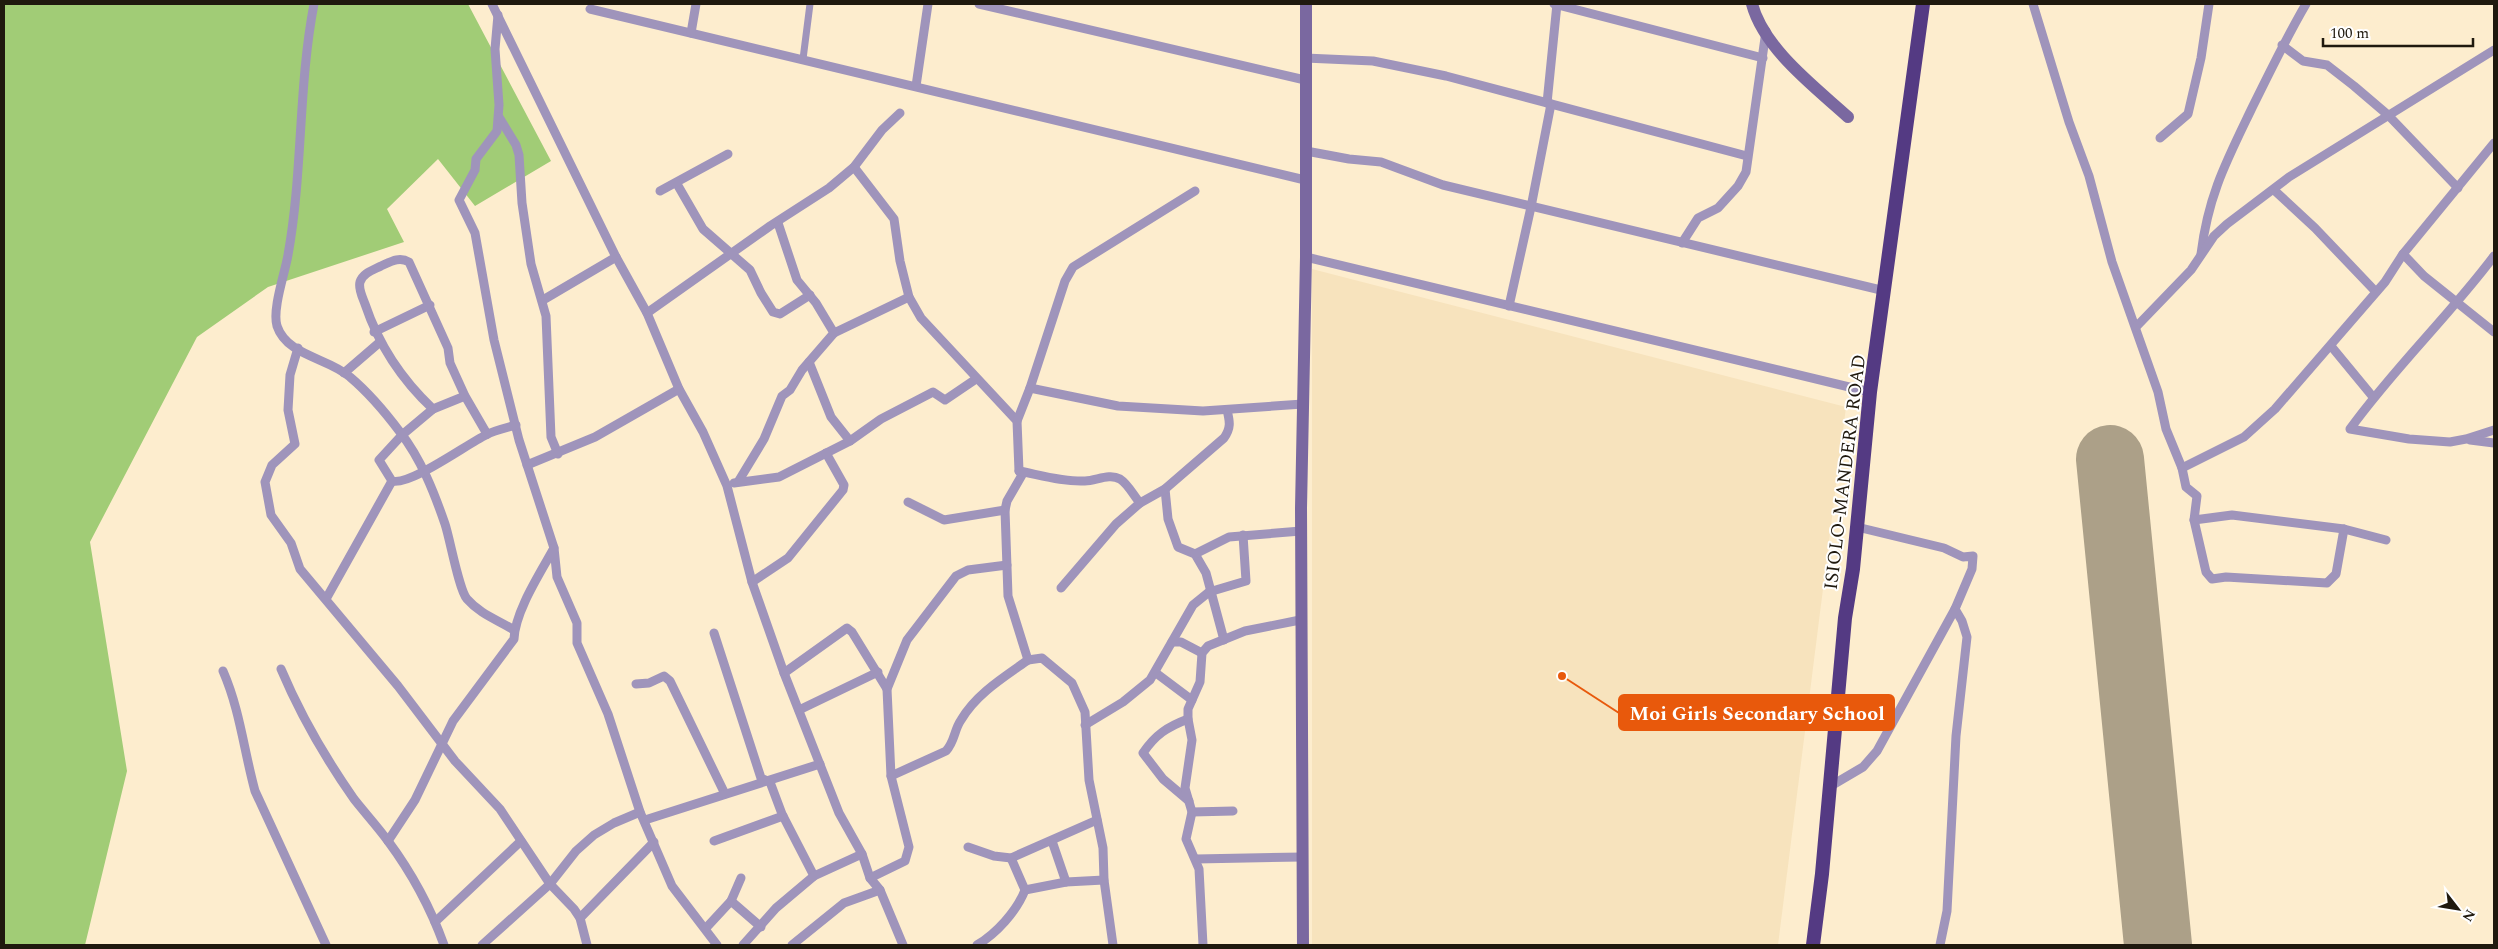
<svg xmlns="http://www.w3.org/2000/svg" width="2498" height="949" viewBox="0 0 2498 949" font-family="Spectral,serif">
<rect width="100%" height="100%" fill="#fdedce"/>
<polygon fill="#f7e3bd" points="1312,269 1846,407 1778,945 1312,945"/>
<polygon fill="#a1cc76" points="4,4 468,4 551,161 475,206 438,159 387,209 404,242 268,287 197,337 90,542 127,771 85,945 4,945"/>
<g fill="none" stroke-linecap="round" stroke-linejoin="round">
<polyline stroke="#aca088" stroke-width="68" points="2110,459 2158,945"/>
<polyline stroke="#9f94bb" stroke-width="7" points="803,59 810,4"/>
<g stroke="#9f94bb" stroke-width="9">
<path d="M314 4C298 87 303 172 288 255 285 273 272 309 277 326 287 356 329 358 350 377 369 393 385 412 400 432 421 459 434 492 445 524 450 539 459 590 467 599 480 614 498 620 514 630"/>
<polyline points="492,4 616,257 647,313 679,389 703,432 727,486 752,582 784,673 839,813 862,854 870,878 880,890 903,945"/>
<polyline points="979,4 1305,80"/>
<polyline points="1554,4 1763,58"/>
<polyline points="2033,4 2069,122 2089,176 2112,262 2158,392 2166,429 2182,468 2186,487 2197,496 2194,520 2232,515 2344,529 2386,540"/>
<polyline points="590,9 1305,180"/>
<polyline points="498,15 495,49 499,105 497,131 476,159 475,170 459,200 475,233 494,340 519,440 554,548 557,577 577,623 577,643 608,714 640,812 672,886 717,945"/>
<polyline points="691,33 696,4"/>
<polyline points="2282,45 2303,61 2327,65 2354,86 2388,115 2458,188"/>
<polyline points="1305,58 1373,61 1446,76 1747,156"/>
<polyline points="916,86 928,4"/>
<polyline points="1547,103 1557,4"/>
<polyline points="499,117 516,145 519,155 522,203 531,264 546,316 551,437 558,454"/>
<polyline points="2160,138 2188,114 2201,58 2209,4"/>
<polyline points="1306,151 1349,159 1381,162 1443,185 1885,291"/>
<polyline points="854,167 894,219 900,261 909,297 921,318 1017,421 1019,471 1022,475 1007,501 1005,510 1008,596 1028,660 1042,658 1072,683 1085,712 1089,780 1103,848 1104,880 1113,945"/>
<polyline points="677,184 703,229 750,270 761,293 773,312 780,314 810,295"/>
<polyline points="2274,190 2315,228 2376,292"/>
<polyline points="660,191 728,154"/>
<polyline points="1682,243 1698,218 1718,208 1738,186 1746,172 1766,31"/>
<path d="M2201 254C2208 196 2226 162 2251 110 2269 74 2286 38 2306 4"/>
<polyline points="2403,254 2424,276 2494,332"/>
<path d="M2494 256C2449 316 2394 368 2350 429L2409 439 2450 442 2466 439 2494 430"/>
<polyline points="1306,257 1870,392"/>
<polyline points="543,300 616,257"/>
<polyline points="1509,306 1531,207 1551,104"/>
<polyline points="647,313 770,226 829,188 854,167 882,130 900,113"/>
<polyline points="2136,327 2191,270 2214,236 2227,224 2289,177 2494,50"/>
<polyline points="374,332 430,305"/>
<polyline points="834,333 909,297"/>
<polyline points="2331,346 2373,397"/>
<polyline points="298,348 290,375 288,410 295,444 272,465 265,482 271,515 291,543 300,569 398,686 455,761 500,809 550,884 574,909 580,918 587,945"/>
<polyline points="809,362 831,417 850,441"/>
<polyline points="344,373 380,342"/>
<polyline points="1030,388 1118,406 1203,411 1303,404"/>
<path d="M465 396 433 409C401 379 379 346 365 304 363 298 358 289 360 282 363 273 373 270 381 266 390 262 399 256 409 262L448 348 450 363 465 396 487 434"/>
<path d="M433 409 402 435 379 460 392 481C410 486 467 444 486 435 495 430 506 428 516 425"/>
<polyline points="1017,421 1030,388 1065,281 1073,267 1195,191"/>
<polyline points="2470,440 2494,443"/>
<polyline points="527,465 595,437 679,389"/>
<polyline points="2182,468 2244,437 2275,409 2385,282 2403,254 2494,143"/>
<path d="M1019 471C1040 475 1063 482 1085 481 1096 481 1109 473 1120 479 1128 484 1134 496 1140 503"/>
<polyline points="738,482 764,439 782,396 790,390 802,370 834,333 816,303 797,280 778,223"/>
<polyline points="734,483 779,477 850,441 881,419 933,392 945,400 976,379"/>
<polyline points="1165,489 1168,519 1178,547 1195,554 1206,573 1224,640"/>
<polyline points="908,502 944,520 1005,510"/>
<polyline points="2194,520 2206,572 2212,579 2226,577 2327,583 2336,574 2344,529"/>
<polyline points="1195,554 1229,537 1301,531"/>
<polyline points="752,582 788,558 843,490 844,485 826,453"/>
<path d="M1061 588 1116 524 1140 503 1165 489 1224 438C1231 428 1230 422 1227 410"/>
<polyline points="326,599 392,481"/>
<polyline points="714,633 761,778 770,782 782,814 814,876"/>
<polyline points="1172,642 1181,642 1202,653"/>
<path d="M281 669C300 714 326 759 354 799 365 813 377 826 388 841 411 872 431 909 444 945"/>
<path d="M223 671C240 710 244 751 255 791L326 945"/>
<polyline points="784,673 847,628 852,632 887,689"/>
<polyline points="1156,673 1192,700"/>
<polyline points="636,684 649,683 664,676 670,681 725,794"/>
<polyline points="799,710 878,672"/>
<path d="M1188 719C1167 727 1155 735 1143 753L1163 779 1189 801"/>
<polyline points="1085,725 1123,702 1150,680 1193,605 1209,592 1246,581 1243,535"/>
<path d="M891 776 946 751C955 741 954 730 961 720 976 694 1004 677 1028 660"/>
<polyline points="1829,787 1863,767 1877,751 1955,609 1972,569 1973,556 1963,557 1944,548 1857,527"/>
<polyline points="1192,812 1233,811"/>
<polyline points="645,820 820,764"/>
<path d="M388 841 415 800 453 721 514 639C515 611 541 572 554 548"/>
<polyline points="714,841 783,816"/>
<polyline points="1052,841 1066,882"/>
<polyline points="968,847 994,856 1011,858 1097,820"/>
<polyline points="1196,859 1302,857"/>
<polyline points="870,878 905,861 909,847 891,776 887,689 907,640 956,576 968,570 1007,565"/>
<polyline points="1025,890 1066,882 1104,880"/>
<polyline points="731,901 761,927"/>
<polyline points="580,918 654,842"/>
<polyline points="435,922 521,841"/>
<polyline points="706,928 731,901 741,878"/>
<polyline points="482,945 550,884 576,851 594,835 614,823 640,812"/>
<polyline points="743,945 776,908 814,876 862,854"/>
<polyline points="792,945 844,903 880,890"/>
<path d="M977 945C996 934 1017 911 1025 890L1011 858"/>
<polyline points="1203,945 1199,869 1186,839 1192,812 1185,788 1192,740 1188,719 1188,709 1200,682 1202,653 1208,646 1245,631 1300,620"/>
<polyline points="1940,945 1947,911 1956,736 1967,637 1962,621 1955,609"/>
</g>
<g stroke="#7a68a0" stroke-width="12">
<path d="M1752 4C1764 49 1815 87 1848 117"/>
<polyline points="1303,945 1301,508 1306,257 1306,4"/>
</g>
<polyline stroke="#543a83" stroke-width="14" points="1813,945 1822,874 1845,618 1853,569 1870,392 1923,4"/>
</g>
<g text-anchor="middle" stroke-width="4" stroke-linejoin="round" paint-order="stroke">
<g font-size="19" fill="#1f190e" stroke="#fff">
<text transform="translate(1844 472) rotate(-83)" y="7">ISIOLO-MANDERA ROAD</text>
</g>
</g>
<path fill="none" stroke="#e8590c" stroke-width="2" d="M1562 676L1619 713"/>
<circle fill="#e8590c" stroke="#fff" stroke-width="2" cx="1562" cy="676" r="5"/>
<rect fill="#e8590c" stroke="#e8590c" stroke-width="2" x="1619" y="695" width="275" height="35" rx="5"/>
<g font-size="20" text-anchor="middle" font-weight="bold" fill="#fff">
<text x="1757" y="720">Moi Girls Secondary School</text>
</g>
<rect width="2498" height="949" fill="none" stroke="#1f190e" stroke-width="10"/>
<g transform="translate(2458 909) rotate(121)" stroke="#ffffff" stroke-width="4" paint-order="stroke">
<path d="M0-4L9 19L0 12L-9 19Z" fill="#1f190e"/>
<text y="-8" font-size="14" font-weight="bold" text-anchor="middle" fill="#1f190e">N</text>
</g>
<path d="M2323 38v8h150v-8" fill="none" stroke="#1f190e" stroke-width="2.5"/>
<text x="2330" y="38" font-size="15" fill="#1f190e" stroke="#ffffff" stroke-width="4" paint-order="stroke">100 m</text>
</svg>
